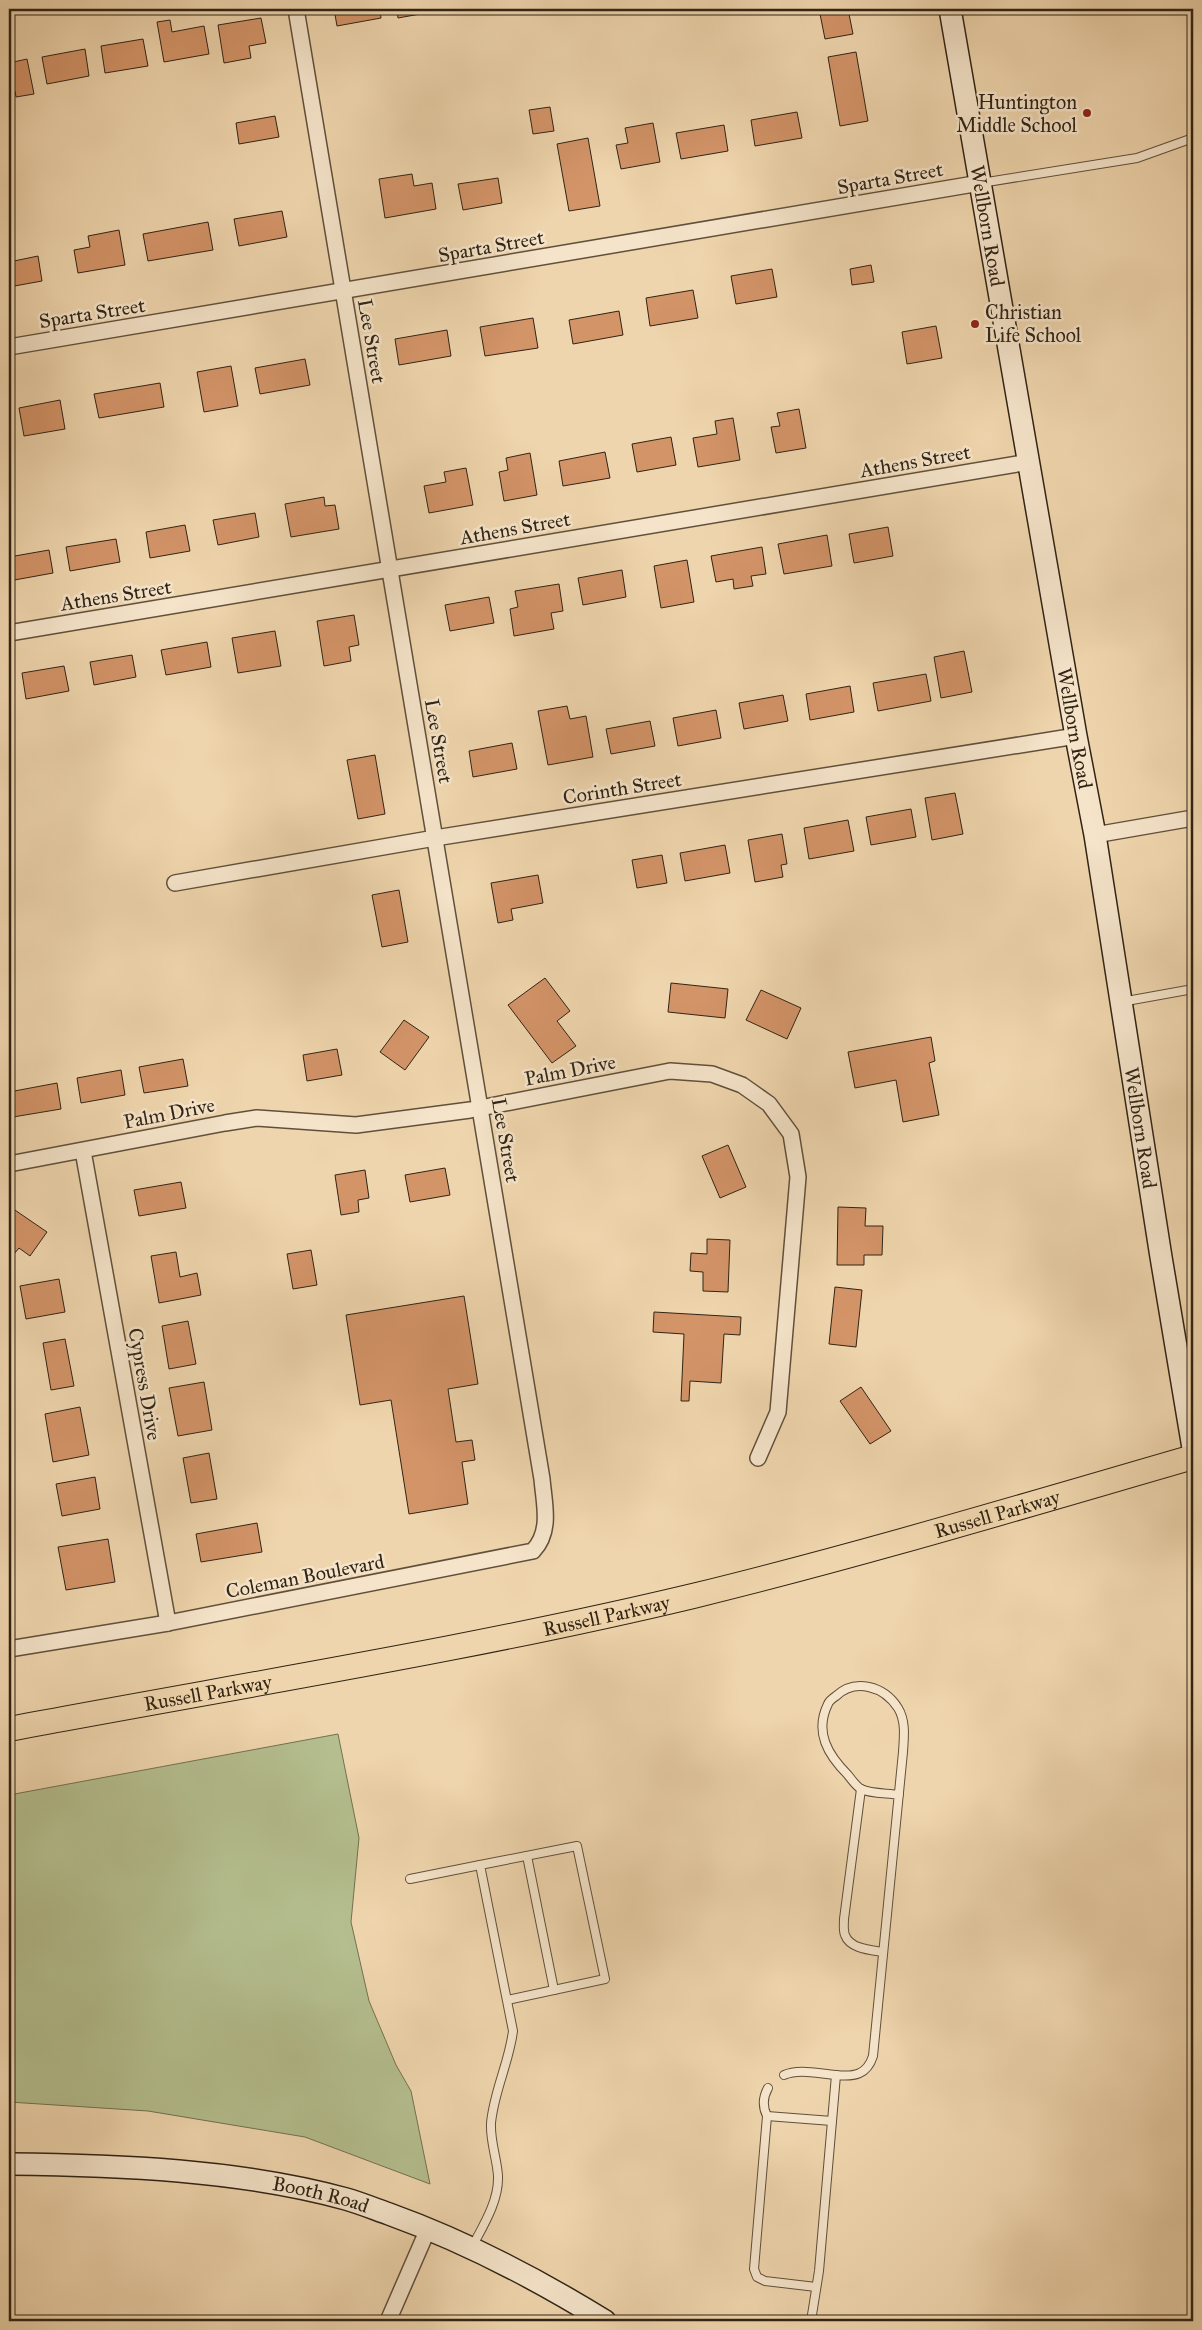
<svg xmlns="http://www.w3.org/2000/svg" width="1202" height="2330" viewBox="0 0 1202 2330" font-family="'IM FELL Great Primer',serif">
<rect width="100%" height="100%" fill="#efd5ad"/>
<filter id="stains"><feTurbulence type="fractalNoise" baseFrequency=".004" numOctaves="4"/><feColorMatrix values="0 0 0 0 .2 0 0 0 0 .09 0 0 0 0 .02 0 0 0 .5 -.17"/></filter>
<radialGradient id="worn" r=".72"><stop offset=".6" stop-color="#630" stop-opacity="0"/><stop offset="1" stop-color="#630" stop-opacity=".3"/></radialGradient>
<polygon fill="#b4be8e" stroke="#727152" points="338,1734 359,1838 351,1922 369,2001 396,2065 411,2091 430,2184 305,2137 148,2111 9,2102 9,1795"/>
<g fill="#d39468" stroke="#302415">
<polygon points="334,9 380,9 381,18 337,26"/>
<polygon points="397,9 448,9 398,18"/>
<polygon points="819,9 848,9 853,34 825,39"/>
<polygon points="261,18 266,43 249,46 251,58 224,63 218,25"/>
<polygon points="170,20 172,32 204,26 209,54 164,62 157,22"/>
<polygon points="143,39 148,66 105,73 101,46"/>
<polygon points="85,49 89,76 47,84 42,57"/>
<polygon points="856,52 868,121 840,126 828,57"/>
<polygon points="27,59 34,94 16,97 15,91 9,92 9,63"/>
<polygon points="550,107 554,131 533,134 529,110"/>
<polygon points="797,112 802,138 755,146 751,120"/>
<polygon points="275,116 279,137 239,144 236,123"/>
<polygon points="653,123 660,162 621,169 616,145 628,143 625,128"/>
<polygon points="724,125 728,151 681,159 676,133"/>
<polygon points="588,138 600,206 569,211 557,144"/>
<polygon points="412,174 414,186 432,183 436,209 385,218 379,179"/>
<polygon points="498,178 502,203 463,210 458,184"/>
<polygon points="282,211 287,237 239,246 234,219"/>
<polygon points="208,222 213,250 148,261 143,234"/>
<polygon points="119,230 125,265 78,273 74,250 90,247 88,236"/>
<polygon points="38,256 42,281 9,287 9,262"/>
<polygon points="871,265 874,282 852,285 850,269"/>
<polygon points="772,269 777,297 736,304 731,276"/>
<polygon points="693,290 698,318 650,326 646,298"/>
<polygon points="619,311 623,335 573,344 569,320"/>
<polygon points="533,318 538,348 485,356 480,327"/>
<polygon points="936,326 942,358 907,364 902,332"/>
<polygon points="447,330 451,356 399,365 395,339"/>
<polygon points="305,359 310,385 260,394 255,368"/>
<polygon points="231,366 238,406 204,412 197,372"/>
<polygon points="160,383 164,407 99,418 94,394"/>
<polygon points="60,400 65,429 24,436 19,408"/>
<polygon points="799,409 806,448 776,453 771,427 780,426 777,413"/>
<polygon points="733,418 740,460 698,467 693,438 717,434 715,421"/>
<polygon points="671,437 676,465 637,472 632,444"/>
<polygon points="605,452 610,478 563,486 559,461"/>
<polygon points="530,453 537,495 504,501 499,472 508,470 506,458"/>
<polygon points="466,468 473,505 429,513 424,486 446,482 444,472"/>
<polygon points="324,497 325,506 335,505 339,529 291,537 285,504"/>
<polygon points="255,513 259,537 218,545 213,520"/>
<polygon points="185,525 190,551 150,558 146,532"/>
<polygon points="888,527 893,556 854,563 849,534"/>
<polygon points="827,535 832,566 784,574 778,544"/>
<polygon points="116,539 120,562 70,571 66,547"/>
<polygon points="762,547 766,574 751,576 753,586 734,589 733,579 716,582 711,556"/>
<polygon points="49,550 53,573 9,581 9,557"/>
<polygon points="687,560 694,602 661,608 654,566"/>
<polygon points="622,570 626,597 583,605 578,578"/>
<polygon points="559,584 563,611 551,613 554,629 514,636 510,609 518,607 515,591"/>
<polygon points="489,597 494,623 450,631 445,605"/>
<polygon points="354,615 359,645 349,647 351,661 324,666 317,621"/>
<polygon points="275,631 281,666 238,673 232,638"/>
<polygon points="207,642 211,667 166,675 161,650"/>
<polygon points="964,651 972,692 941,698 934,657"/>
<polygon points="132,655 136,677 94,685 90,662"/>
<polygon points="64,666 69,691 26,699 22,673"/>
<polygon points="926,674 931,701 878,711 873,683"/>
<polygon points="850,686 854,712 810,720 806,694"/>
<polygon points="783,695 788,721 744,729 739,703"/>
<polygon points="567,706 570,719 586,716 593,757 548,765 538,711"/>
<polygon points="716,710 721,738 678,746 673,718"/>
<polygon points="650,721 655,746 611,754 606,729"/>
<polygon points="512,743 517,769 473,777 469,751"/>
<polygon points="375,755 385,814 358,819 347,760"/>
<polygon points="955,793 963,834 932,840 925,798"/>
<polygon points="911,809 916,837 871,845 866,817"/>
<polygon points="848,820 854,851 809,859 804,828"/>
<polygon points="782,834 787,864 781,865 783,877 755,882 748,840"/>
<polygon points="725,845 730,873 685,881 680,853"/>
<polygon points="662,855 667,883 637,888 632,860"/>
<polygon points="538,875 543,903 511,909 513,920 498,923 491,883"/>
<polygon points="399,890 408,942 382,947 372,895"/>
<polygon points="545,978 570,1011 557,1021 576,1046 552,1063 508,1005"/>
<polygon points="671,983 728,989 725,1018 668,1012"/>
<polygon points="761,990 801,1008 787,1039 746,1020"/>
<polygon points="404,1020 429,1037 405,1070 380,1052"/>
<polygon points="931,1037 935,1061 929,1063 939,1115 903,1122 896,1080 855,1088 848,1052"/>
<polygon points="337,1049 342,1075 307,1081 303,1055"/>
<polygon points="183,1059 188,1086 144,1093 139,1067"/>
<polygon points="121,1070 125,1095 81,1103 77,1078"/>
<polygon points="57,1083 61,1109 13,1117 9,1092"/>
<polygon points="728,1145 746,1187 720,1198 702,1156"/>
<polygon points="445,1168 450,1195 410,1202 405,1175"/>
<polygon points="365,1170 369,1198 358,1200 359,1212 341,1215 335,1175"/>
<polygon points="181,1182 186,1208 139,1216 134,1190"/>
<polygon points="9,1206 47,1232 30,1256 19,1248 14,1254 9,1250"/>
<polygon points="838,1207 866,1208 865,1226 883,1226 882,1255 864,1255 864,1265 837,1265"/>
<polygon points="707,1239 730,1240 728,1292 703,1291 703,1272 690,1271 691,1253 707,1254"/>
<polygon points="311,1250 317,1285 293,1289 287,1254"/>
<polygon points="176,1252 180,1277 197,1273 201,1295 159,1303 151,1256"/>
<polygon points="59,1279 65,1312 26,1319 20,1286"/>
<polygon points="835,1287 862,1290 856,1347 829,1344"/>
<polygon points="464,1296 478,1384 448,1389 456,1442 472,1440 475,1460 462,1462 468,1504 409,1514 391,1400 360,1405 346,1315"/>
<polygon points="654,1312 741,1317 740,1335 724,1334 721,1383 690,1381 689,1401 681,1401 684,1334 653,1332"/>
<polygon points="188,1321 196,1364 169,1369 162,1326"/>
<polygon points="65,1339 74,1386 51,1390 43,1343"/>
<polygon points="204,1382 212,1430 178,1436 169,1388"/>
<polygon points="861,1387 891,1431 870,1444 840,1401"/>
<polygon points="80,1407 89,1455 53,1462 45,1414"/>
<polygon points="209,1453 217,1499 191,1503 183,1458"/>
<polygon points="95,1477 100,1509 62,1516 56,1484"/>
<polygon points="257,1523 262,1552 201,1562 196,1534"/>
<polygon points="108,1539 115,1582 66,1590 58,1547"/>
</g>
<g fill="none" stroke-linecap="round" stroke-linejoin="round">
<g stroke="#60503b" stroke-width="10">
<g id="lane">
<polyline points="981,183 1137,158 1193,138"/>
<polyline points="1121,1002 1193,989"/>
<path d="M861 1789 844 1919C844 1923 843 1930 845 1935 850 1949 871 1950 883 1952"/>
<polyline points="527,1856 554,1990"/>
<polyline points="410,1879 480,1865"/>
<path d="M784 2075C799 2068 820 2074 836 2075"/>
<path d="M768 2088C763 2097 762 2106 767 2116L754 2269 757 2277 765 2281 816 2287"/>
<polyline points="767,2116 832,2121"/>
<path d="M472 2247C483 2226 499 2201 498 2176 497 2159 490 2141 491 2123 494 2091 509 2063 513 2031L480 1865 577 1846 605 1979 507 2000"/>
<path d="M811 2321 819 2271 836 2075C854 2077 867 2075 873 2056L903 1752C904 1737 906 1721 898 1708 884 1686 855 1678 836 1696 833 1698 829 1701 828 1704 814 1732 828 1755 848 1775 851 1779 856 1786 861 1789 871 1794 888 1793 899 1795"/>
</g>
</g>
<g stroke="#60503b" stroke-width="18">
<g id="street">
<polyline points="9,347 980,183"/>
<polyline points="9,633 1029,462"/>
<polyline points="1095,835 1193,818"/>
<polyline points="175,883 435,838 1076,736"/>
<polyline points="83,1151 168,1623"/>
<polyline points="9,1164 225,1123 257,1118 356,1125 470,1110 670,1071 712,1074 742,1085 769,1104 791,1134 798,1177 778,1412 758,1458"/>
<path d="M9 1649 168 1623 533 1551C552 1531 544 1504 542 1479L296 9"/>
<polyline points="388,2321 428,2229"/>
</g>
</g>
<g stroke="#302415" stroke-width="24">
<g id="secondary">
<path id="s1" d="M950 9 1076 736 1095 835 1161 1257 1193 1448"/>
<path id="s2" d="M9 2164C118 2165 240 2170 346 2199 360 2203 375 2209 389 2214 464 2241 537 2279 605 2321"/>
</g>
</g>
<g stroke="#302415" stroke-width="26">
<g id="primary">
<path id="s3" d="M9 1729C237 1686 467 1650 693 1596 861 1555 1027 1505 1193 1457"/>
</g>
</g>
<use href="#lane" stroke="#f5e4ca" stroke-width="8"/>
<use href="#street" stroke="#f5e4ca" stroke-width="15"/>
<use href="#secondary" stroke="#f5e4ca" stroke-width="21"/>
<use href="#primary" stroke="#efd5ad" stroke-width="24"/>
</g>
<g fill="#8f2418" stroke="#f5e4ca" stroke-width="2">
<circle cx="1087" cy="113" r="5"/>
<circle cx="975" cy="324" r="5"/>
</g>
<g text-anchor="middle" stroke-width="5" stroke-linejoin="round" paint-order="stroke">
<g font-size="20" fill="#302415" stroke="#f5e4ca" text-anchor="end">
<text x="1077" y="109">Huntington<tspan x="1077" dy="23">Middle School</tspan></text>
<text x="985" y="319" text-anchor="start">Christian<tspan x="985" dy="23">Life School</tspan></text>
</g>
<g font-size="20" fill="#302415" stroke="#f5e4ca">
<text transform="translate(890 178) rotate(-10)" y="7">Sparta Street</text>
<text dy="7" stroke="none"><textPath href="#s1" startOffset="220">Wellborn Road</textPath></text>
<text transform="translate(491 246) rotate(-10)" y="7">Sparta Street</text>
<text transform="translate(92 313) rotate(-9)" y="7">Sparta Street</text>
<text transform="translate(372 341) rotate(80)" y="7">Lee Street</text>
<text transform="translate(915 461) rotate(-10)" y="7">Athens Street</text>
<text transform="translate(515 528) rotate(-10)" y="7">Athens Street</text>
<text transform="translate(116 595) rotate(-9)" y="7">Athens Street</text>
<text dy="7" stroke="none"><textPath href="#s1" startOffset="730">Wellborn Road</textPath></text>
<text transform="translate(439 741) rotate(80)" y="7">Lee Street</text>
<text transform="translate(622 788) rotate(-9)" y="7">Corinth Street</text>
<text transform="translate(570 1070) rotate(-11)" y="7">Palm Drive</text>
<text transform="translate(169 1113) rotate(-11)" y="7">Palm Drive</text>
<text dy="7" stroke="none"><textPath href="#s1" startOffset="1135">Wellborn Road</textPath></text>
<text transform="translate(506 1140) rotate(80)" y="7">Lee Street</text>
<text transform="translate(145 1384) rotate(80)" y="7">Cypress Drive</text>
<text dy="7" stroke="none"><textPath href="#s3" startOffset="1012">Russell Parkway</textPath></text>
<text transform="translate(305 1576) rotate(-11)" y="7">Coleman Boulevard</text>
<text dy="7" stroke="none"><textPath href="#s3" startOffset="608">Russell Parkway</textPath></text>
<text dy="7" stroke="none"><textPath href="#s3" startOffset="202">Russell Parkway</textPath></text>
<text dy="7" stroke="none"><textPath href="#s2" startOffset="314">Booth Road</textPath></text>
</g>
</g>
<rect width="1202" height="2330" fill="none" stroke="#efd5ad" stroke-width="30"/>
<rect x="10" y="10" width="1182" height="2310" fill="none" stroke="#302415" stroke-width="2.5"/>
<rect x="15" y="15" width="1172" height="2300" fill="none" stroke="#302415"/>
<rect width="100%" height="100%" filter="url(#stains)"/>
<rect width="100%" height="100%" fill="url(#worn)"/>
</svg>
